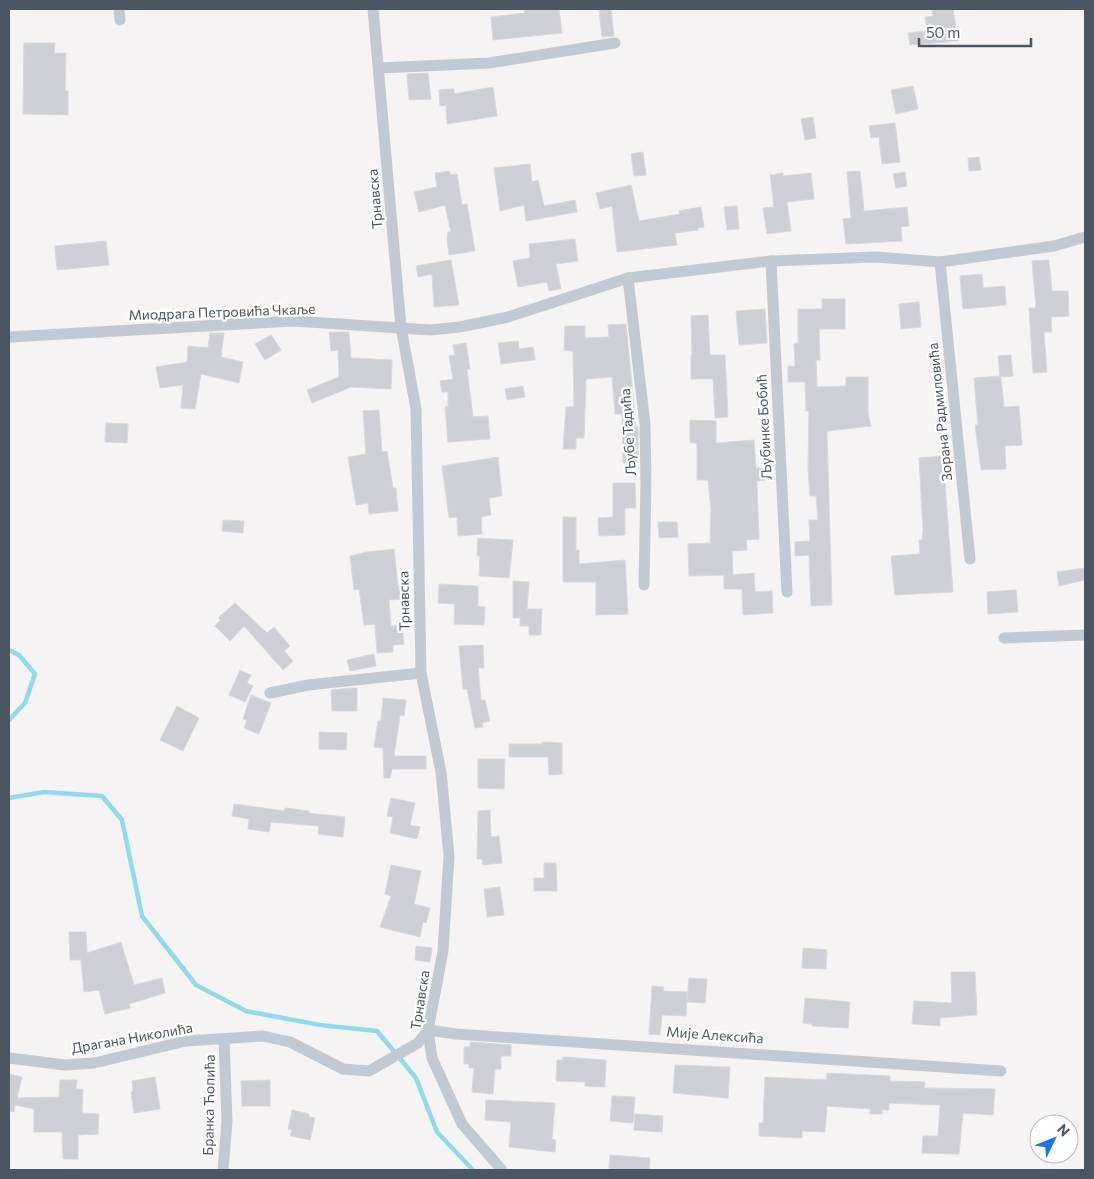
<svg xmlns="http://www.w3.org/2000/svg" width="1094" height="1179" viewBox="0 0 1094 1179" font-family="Commissioner,sans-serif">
<rect width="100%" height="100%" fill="#f5f3f3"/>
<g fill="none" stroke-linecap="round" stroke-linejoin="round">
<g stroke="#90daee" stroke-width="4.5">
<polyline points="9,650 19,655 35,674 25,703 9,720"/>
<polyline points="9,798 44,792 102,796 122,820 142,916 196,985 246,1011 320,1025 377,1031 416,1078 437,1132 473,1170"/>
</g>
</g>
<g fill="#cdcfd5" stroke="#d7d9de">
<polygon points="524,9 559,9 562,33 493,40 491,17 525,13"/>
<polygon points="599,9 611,9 614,36 602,37"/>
<polygon points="932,9 953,9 958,41 910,45 908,33 927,31 925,17 933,16"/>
<polygon points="24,43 55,43 54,53 66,53 65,91 68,91 68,115 23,114"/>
<polygon points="428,73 431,99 409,100 407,74"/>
<polygon points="913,86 918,109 896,114 891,90"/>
<polygon points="493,87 497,116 447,124 446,105 440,106 439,90 454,89 454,94"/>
<polygon points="813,117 816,138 805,140 801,119"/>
<polygon points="895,123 900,162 882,164 879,137 871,138 869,126"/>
<polygon points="643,152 646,175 634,176 631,154"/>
<polygon points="979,157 981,170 969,171 968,158"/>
<polygon points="530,164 532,182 538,180 544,206 575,200 577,212 526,221 524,205 500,211 494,168"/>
<polygon points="450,171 450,175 457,174 462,205 467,204 475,251 449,255 447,239 448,232 451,232 445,205 419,212 414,192 437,187 435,173"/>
<polygon points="860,171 864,211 907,207 909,226 901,227 902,241 846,244 843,219 851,218 847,172"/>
<polygon points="905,172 907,186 896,188 893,174"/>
<polygon points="783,173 783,176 811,173 814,199 787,202 791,231 767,234 763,208 774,207 770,175"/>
<polygon points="631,185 639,221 680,214 679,211 701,207 704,227 698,228 698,230 675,233 677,245 617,252 612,206 600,209 596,193"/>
<polygon points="737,206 739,229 727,230 724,207"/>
<polygon points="575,239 578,261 556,264 561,289 549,291 547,282 518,287 513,261 530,258 529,244"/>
<polygon points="106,241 109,265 57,270 55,246"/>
<polygon points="451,260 459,305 434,307 432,274 418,277 416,266"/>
<polygon points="1049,260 1052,291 1068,291 1069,316 1051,317 1052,332 1044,332 1047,372 1033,373 1029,308 1036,308 1032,261"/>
<polygon points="982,274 983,288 1005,286 1006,305 963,309 960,276"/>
<polygon points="822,299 845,299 845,329 819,329 820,360 816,360 817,387 846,386 846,377 868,377 868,414 871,426 827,431 832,605 811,606 809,555 795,556 795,542 810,541 809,520 818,520 816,496 810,496 808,469 809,411 806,411 805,382 788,382 788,366 795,366 794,344 798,343 798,309 822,309"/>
<polygon points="919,302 921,327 901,329 899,304"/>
<polygon points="765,309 767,343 739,345 736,311"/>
<polygon points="708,315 710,355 725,355 728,417 715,418 713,379 691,379 691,355 692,355 691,316"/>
<polygon points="626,324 636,427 638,427 638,463 623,463 622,414 615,414 612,377 586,379 584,438 576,438 576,449 563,449 566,407 574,407 573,351 564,350 565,326 585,326 585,338 609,337 608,325"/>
<polygon points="329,332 349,332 351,358 392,360 391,389 351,387 312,403 307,390 339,377 338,350 331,351"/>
<polygon points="210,333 224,333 221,357 243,362 239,383 201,374 195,409 181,408 183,385 160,388 156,367 187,362 188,346 208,348"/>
<polygon points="271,335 281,350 265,360 255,344"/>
<polygon points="518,341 519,349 533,347 535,360 501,364 498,343"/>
<polygon points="466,343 470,369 467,369 473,417 488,416 490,439 448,442 445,406 448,406 448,392 442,392 440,381 453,379 449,356 455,355 453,345"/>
<polygon points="1011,355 1013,376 1001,377 1004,407 1019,406 1022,445 1005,446 1006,469 981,470 975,425 978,425 974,378 1000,376 998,356"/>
<polygon points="523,386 525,397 507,400 505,389"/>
<polygon points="379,410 382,452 387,451 393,488 396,488 398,511 369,514 368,503 356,505 348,457 366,454 363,411"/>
<polygon points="690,420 716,421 716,443 754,440 756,468 765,468 766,480 757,481 759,539 746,540 747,550 732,551 733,575 754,573 755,592 772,591 773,613 743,615 742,589 724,589 724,575 726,575 689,576 688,544 710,543 711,510 708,480 697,480 697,443 690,443"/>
<polygon points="106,423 128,424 127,443 105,442"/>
<polygon points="943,456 953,592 895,595 891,556 920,554 919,540 922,540 923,530 919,458"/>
<polygon points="498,457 502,496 489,498 491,515 481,517 482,534 458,536 457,517 449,518 442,466"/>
<polygon points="613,483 635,483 636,508 625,508 625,535 599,536 598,518 613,517"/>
<polygon points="563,517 576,517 576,550 579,550 579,564 625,560 628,614 596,615 596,582 563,582"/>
<polygon points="223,520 244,521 243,533 222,531"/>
<polygon points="658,522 677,522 678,537 659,538"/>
<polygon points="478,538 513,540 509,578 479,576 480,556 477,556"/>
<polygon points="394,549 398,587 402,587 403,599 389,600 391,626 402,625 404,644 393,645 393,652 377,653 375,624 364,625 359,589 354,590 350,556 367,552"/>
<polygon points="1085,568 1085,580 1059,586 1057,572"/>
<polygon points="513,581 529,582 527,609 542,609 541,635 529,635 529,626 520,626 520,618 513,618"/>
<polygon points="439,584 478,586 478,606 485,607 484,625 454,624 455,604 438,603"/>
<polygon points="1016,590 1018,612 988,614 987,592"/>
<polygon points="235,603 267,633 274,627 290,646 284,651 293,661 283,670 244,626 230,641 215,626 220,620 218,618"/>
<polygon points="483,645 484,668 478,668 481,700 485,700 490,721 482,723 483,727 475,728 467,689 463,689 459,646"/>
<polygon points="374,654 376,666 350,671 347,660"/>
<polygon points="240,670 251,675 247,683 253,686 245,702 229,695"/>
<polygon points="352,688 357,688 357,711 332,711 331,690"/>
<polygon points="251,695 271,703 259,734 244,728 247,720 243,719"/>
<polygon points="383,698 406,700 404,716 400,715 394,756 426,756 426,769 392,769 390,778 384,778 383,748 374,747 378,721 381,721"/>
<polygon points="177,706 199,718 183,751 160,740"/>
<polygon points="319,732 347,733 346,750 319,749"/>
<polygon points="542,742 562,743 562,774 549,775 548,757 509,757 509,744 542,744"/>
<polygon points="478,759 505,759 504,789 478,788"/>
<polygon points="391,798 415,803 410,825 420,827 417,839 390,833 393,817 387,816"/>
<polygon points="234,804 285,811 285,808 309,811 309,813 345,817 343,837 318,834 319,826 271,822 269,832 248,829 249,819 232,816"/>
<polygon points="490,810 491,837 499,836 502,863 483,865 482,859 477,859 478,811"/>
<polygon points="544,863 556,863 557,891 534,891 534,878 544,878"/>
<polygon points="391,865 421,871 414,904 430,908 426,923 423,922 420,937 380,927 391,896 385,894"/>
<polygon points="500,887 504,915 487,917 484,889"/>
<polygon points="69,932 86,932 87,953 121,942 134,985 162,978 165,993 129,1004 130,1008 105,1014 99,990 84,992 81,960 70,960"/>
<polygon points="416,946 432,948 430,962 415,960"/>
<polygon points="803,948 827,950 826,969 802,968"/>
<polygon points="951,972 975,972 977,1015 940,1018 940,1026 912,1024 914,1001 952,1003"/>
<polygon points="689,978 707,979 705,1003 687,1002"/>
<polygon points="652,986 664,987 663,991 687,992 686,1016 662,1015 660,1035 649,1034"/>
<polygon points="805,998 850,1002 848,1028 812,1026 812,1024 803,1023"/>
<polygon points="470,1042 511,1045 511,1056 501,1056 501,1069 495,1069 493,1094 472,1092 474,1068 469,1068 469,1064 464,1064 464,1047 470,1047"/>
<polygon points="563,1057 606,1060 605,1087 585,1086 585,1082 556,1081 557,1060 563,1060"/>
<polygon points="675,1065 730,1067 728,1098 673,1093"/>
<polygon points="827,1073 890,1076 890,1081 925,1082 924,1088 995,1089 993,1115 963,1113 959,1154 922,1153 923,1136 938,1136 940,1105 889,1103 889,1110 882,1110 882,1114 870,1114 870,1109 827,1106 825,1132 802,1131 802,1138 759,1136 759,1123 763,1123 765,1077 826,1080"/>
<polygon points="9,1074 22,1077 17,1098 59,1097 60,1080 77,1080 76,1089 83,1089 82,1113 99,1114 98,1134 78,1135 78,1159 63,1159 62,1132 34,1132 34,1109 15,1105 14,1112 9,1111"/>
<polygon points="155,1077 160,1109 134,1113 131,1092 133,1091 132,1081"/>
<polygon points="270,1080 270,1106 242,1106 241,1081"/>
<polygon points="612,1096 635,1097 633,1123 610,1121"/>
<polygon points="486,1100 555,1103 552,1139 556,1140 555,1152 509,1147 511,1122 485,1120"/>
<polygon points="292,1110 309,1114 309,1117 315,1118 310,1140 290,1136 292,1130 288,1129"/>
<polygon points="635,1114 663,1116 662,1132 634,1130"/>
<polygon points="610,1155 650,1158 649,1170 609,1170"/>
</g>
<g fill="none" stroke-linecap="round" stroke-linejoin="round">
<g stroke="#c1cad2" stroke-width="11">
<polyline points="119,9 120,20"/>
<polyline points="373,9 401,327 416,409 421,673 441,772 449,856 443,951 428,1030 432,1058 462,1124 502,1170"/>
<polyline points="379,68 489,63 615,43"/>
<polyline points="771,261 787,592"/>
<polyline points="940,262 970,559"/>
<polyline points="628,278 645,425 646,483 644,585"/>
<polyline points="9,337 294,321 430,330 460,327 508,317 628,278 771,261 876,257 940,262 1054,246 1085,237"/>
<polyline points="1004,638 1085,635"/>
<polyline points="270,693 308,685 421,673"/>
<polyline points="428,1030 456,1034 1001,1071"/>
<polyline points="9,1058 65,1065 94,1063 186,1041 263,1036 290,1042 343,1069 369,1071 418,1043 428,1030"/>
<polyline points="223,1170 227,1121 224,1039"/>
</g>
</g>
<g text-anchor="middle" stroke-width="4.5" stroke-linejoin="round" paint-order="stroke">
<g font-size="14" fill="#4a5661" stroke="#fff">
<text transform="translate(375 199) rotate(-95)" y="5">Трнавска</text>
<text transform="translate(222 312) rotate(-2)" y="5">Миодрага Петровића Чкаље</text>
<text transform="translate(940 412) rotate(-96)" y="5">Зорана Радмиловића</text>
<text transform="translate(764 427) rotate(-93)" y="5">Љубинке Бобић</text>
<text transform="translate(628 432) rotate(-94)" y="5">Љубе Тадића</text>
<text transform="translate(404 601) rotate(-91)" y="5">Трнавска</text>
<text transform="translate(420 1000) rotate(-81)" y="5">Трнавска</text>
<text transform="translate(715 1035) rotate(4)" y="5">Мије Алексића</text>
<text transform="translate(132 1038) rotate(-10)" y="5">Драгана Николића</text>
<text transform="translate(209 1105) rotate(-89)" y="5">Бранка Ћопића</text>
</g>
</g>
<rect width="1094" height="1179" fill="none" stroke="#4a5661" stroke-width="20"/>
<g transform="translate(1054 1139) rotate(47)"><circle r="24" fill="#ffffff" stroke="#b7bbc0"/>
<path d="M0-4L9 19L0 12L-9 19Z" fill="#1a73e8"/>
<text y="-8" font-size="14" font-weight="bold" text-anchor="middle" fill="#4a5661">N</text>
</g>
<path d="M919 38v8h112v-8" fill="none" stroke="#4a5661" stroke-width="2.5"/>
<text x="926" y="38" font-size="15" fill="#4a5661" stroke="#ffffff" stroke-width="4" paint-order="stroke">50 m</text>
</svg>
